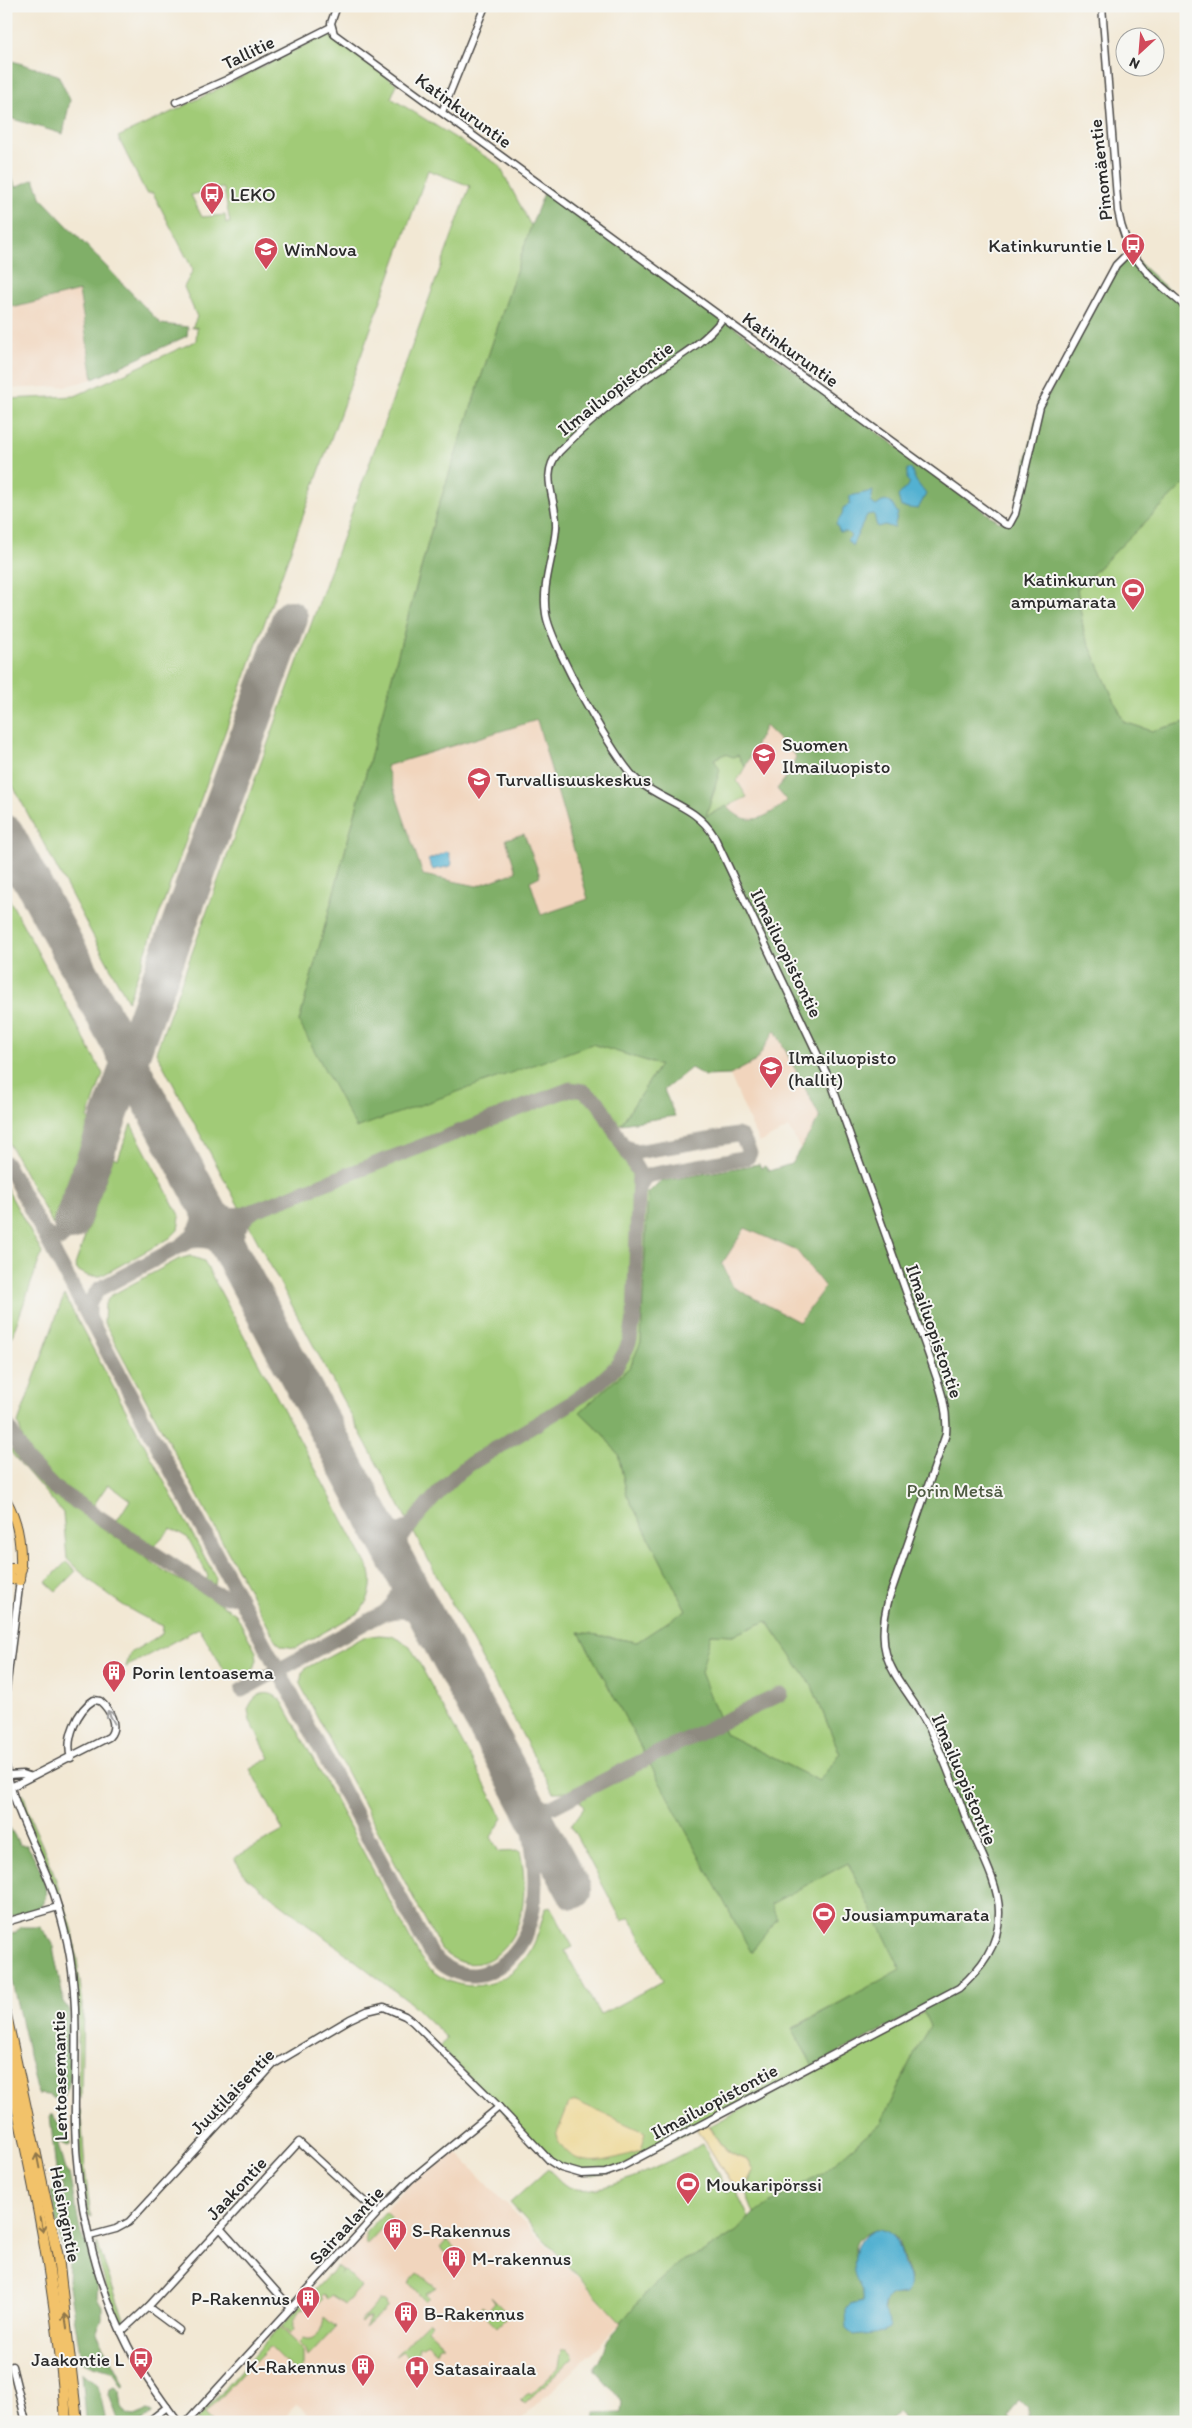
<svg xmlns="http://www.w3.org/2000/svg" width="1192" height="2428" viewBox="0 0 1192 2428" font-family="Itim,sans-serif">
<rect width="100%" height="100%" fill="#f6f6f2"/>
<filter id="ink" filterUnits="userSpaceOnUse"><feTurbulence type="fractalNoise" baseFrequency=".02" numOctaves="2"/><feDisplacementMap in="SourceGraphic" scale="10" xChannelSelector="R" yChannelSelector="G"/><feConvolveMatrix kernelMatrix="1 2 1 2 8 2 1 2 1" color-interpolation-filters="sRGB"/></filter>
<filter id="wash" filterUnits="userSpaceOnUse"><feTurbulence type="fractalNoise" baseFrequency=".0096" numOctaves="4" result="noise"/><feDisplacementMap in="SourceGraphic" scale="20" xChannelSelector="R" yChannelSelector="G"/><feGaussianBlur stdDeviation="1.12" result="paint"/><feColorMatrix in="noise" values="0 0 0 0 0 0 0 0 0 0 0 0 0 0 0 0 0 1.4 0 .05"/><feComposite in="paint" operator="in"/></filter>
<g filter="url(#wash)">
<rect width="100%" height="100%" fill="#f2e8d4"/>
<g fill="#f1d5bd">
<polygon points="80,290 93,379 67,386 6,389 6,304 16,307"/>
<polygon points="537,719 589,899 541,915 530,881 540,876 516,872 477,886 423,875 386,766"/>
<polygon points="765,726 796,756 792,770 777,789 787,801 767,817 752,819 735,816 727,806 747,797 737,781"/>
<polygon points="775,1029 820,1117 801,1150 789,1128 759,1143 730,1075 756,1061"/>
<polygon points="746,1228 797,1251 825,1287 799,1322 733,1287 722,1264"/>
<polygon points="453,2149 622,2323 519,2422 316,2422 297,2404 279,2422 204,2422 199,2417 414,2179"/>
</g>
<g fill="#a1cb77" stroke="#667b51" fill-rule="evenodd">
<path d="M325 35 334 37 397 84 391 98 499 165 531 226 434 520 299 1022 590 1043 660 1065 621 1124 608 1129 632 1169 636 1190 648 1193 641 1342 630 1367 580 1412 600 1431 618 1454 627 1495 686 1610 637 1642 579 1632 751 1951 777 1919 770 1904 848 1863 902 1969 792 2028 813 2066 618 2169 593 2175 561 2168 440 2048 447 2038 413 2005 246 1877 234 1858 283 1831 250 1769 270 1758 250 1721 248 1710C254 1691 271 1688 283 1703L420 1957C449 1998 502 1994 529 1953 537 1940 541 1924 545 1909L550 1906 573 1947 565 1951 600 2015 663 1981 630 1917 622 1921 571 1826 584 1808 575 1792H553L156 1052 470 186 428 170 128 1001 6 773V399L75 396 196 341 197 327 192 328 197 317 184 287 193 270 153 193H146L118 137 176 110ZM221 188 224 189 230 223H226L225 215 202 217 191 195Z"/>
<polygon points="1186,482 1186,722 1152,731 1124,722 1084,633 1077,589"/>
<polygon points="725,753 738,755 745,767 737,781 747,797 706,816 715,789 714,759"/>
<polygon points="6,893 103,1074 88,1118 90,1122 53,1225 6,1138"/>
<polygon points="131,1124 180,1217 178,1230 170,1238 101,1276 88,1276 77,1270 75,1265 113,1157 118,1159"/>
<polygon points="6,1187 42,1253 6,1353"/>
<path d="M190 1256 204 1261 370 1571C374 1587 369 1599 360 1612L296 1648 282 1646 276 1641 104 1322 105 1304 110 1296 179 1259Z"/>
<polygon points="64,1295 216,1578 215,1585 210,1586 204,1582 208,1577 206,1572 188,1538 171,1528 154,1546 116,1522 130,1500 108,1484 93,1506 57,1482 37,1463 25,1445 18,1423"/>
<path d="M6 1444 51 1492 172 1576 203 1592 236 1614 256 1652 257 1660 254 1669 246 1675 236 1676 226 1673 199 1628 126 1667 130 1653 162 1634 163 1626C126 1611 95 1587 67 1559L63 1513 6 1447Z"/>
<polygon points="66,1562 76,1571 56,1591 46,1582"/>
<polygon points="767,1621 812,1686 840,1754 819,1781 725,1734 700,1672 711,1634 733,1635"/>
<path d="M379 1635 392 1636 410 1646 503 1818 491 1837 499 1852 520 1851C525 1872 526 1900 519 1921 507 1957 472 1981 440 1948L300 1684 302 1673 306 1668 364 1637Z"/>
<path d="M23 1793 32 1822 52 1868 73 1931 83 2004 81 2099 78 2094C78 2031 80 1967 61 1906 49 1868 30 1833 19 1796Z"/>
<path d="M924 2012 930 2026 918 2046 881 2123 824 2172 754 2213C746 2198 746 2186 753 2171L747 2160C724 2152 722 2147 710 2126Z"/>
<polygon points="81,2109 85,2170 91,2217 88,2215 81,2169 78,2112"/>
<path d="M703 2144 727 2192 735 2188 749 2218 737 2231 702 2253 682 2261 649 2290 621 2322 510 2203 548 2169C554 2174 559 2181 565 2185 594 2204 675 2158 703 2144Z"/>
<polygon points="385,2212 391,2218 366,2245 365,2233"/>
<polygon points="447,2240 459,2252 465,2265 460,2261 457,2264 440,2248"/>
<path d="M97 2243 124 2319 123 2322C114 2315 94 2255 97 2243Z"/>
<path d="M337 2266 343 2270 340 2274 344 2270 361 2287 345 2304 331 2295 327 2299 323 2295 321 2297 323 2299 313 2308H303C296 2315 290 2320 294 2330L290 2334 281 2326Z"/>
<polygon points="418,2273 436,2287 425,2294 429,2297 425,2301 409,2283"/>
<polygon points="491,2297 509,2315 497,2327 479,2309 482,2306 488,2311 495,2303"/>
<polygon points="379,2301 386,2302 387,2308 365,2328 370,2318 366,2318 361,2323 360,2322"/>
<path d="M324 2317 336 2327 308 2357 306 2349 299 2342 303 2338C318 2344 323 2326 324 2317Z"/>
<polygon points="429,2321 432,2324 427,2329 444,2345 440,2345 437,2352 427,2343 423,2347 419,2347 418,2352 411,2359 403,2351 395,2356"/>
<polygon points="280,2327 303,2349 303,2366 297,2374 270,2347 255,2362 251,2358"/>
<polygon points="562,2348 567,2348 573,2355 572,2359 525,2404 521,2400 529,2392 531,2394 559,2367"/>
<polygon points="245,2365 248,2367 205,2414 213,2422 195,2422"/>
</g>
<g fill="#80af68" stroke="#566d4a" fill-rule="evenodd">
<polygon points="6,59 58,75 70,100 63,134 6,117"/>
<polygon points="6,164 16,187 34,179 42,199 161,324 188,327 187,336 93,379 79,291 16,307 6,304"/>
<path d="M546 188 999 522 1013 521 1036 418 1116 265 1130 251 1136 260 1186 306V482L1077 589 1084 633 1124 722 1152 731 1186 722V2422H1032L1028 2418V2409L1019 2400 1008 2418 1011 2422H906L897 2413 889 2422H594L595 2413 621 2412 622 2401 595 2371V2365L599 2361 607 2341 618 2329 621 2322 649 2290 682 2261 702 2253 737 2231 754 2213 824 2172 881 2123 918 2046 930 2026 922 2009 813 2066 792 2029 901 1969 848 1863 771 1904 777 1919 751 1952 579 1632 637 1642 686 1610 627 1495 618 1454 600 1431 580 1412 630 1367 641 1342 648 1193 658 1183 663 1181 759 1164 761 1168 765 1166 769 1171 791 1164 820 1117 775 1030 756 1061 730 1075 705 1076 691 1068 664 1090 675 1116 621 1124 660 1065 592 1044 356 1128 299 1022 435 517 531 226ZM537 720 588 899 541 915 530 881 540 876 524 834 506 839 516 872 477 886 423 875 386 766ZM765 726 796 756 792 770 777 789 787 801C768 817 747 830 727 806L706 816 720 770 714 759 725 754 733 757 738 755 745 767ZM745 1228 797 1251 825 1287 799 1322 733 1287 722 1264ZM767 1621 812 1686 840 1754 819 1781 725 1734 701 1672 711 1634 733 1635ZM875 2229 894 2236 898 2241 910 2279 902 2295 889 2296 884 2301 885 2314 851 2333 846 2322 850 2305 863 2302C867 2279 834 2243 875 2229Z"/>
<path d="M10 1828 20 1845H27C36 1860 55 1891 40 1907 33 1915 16 1915 6 1917V1833Z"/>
<path d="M20 1927H40L52 1942 64 2003 70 2011C70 2018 68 2026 67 2034 67 2063 78 2073 61 2102L48 2095 38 2094 6 1956 9 1948 6 1945V1931L10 1934 15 1933Z"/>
<path d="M50 2115H53L71 2144 68 2146 59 2142 58 2144 64 2167 69 2174 81 2235 88 2246 98 2280 97 2297 102 2306V2320L96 2333C105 2352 117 2367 124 2387H122L114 2372 87 2364 77 2357 80 2352 68 2281 69 2262 61 2243 51 2192 64 2189 63 2184 57 2180Z"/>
<polygon points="82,2372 98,2385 105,2416 104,2422 89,2422 86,2419"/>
<polygon points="115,2387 120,2391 122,2407 128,2415 135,2416 147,2411 152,2413 142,2422 119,2422 109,2395 110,2389"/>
</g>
<g fill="#eeda9e" stroke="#8c8264">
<path d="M576 2101 646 2133 641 2151C610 2159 575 2176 556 2136L569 2103Z"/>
<path d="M707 2122C720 2144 722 2152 747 2160L753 2171 747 2183 739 2187 730 2182 697 2128Z"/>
</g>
<g fill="#52b1d1" stroke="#3e6e7e">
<polygon points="907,469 911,469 916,481 926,494 918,509 901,507 898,496 910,483 907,480"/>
<polygon points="873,491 871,502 876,506 885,500 891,503 898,513 894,528 885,525 877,527 874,514 867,515 852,546 847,540 851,536 847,532 840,532 836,524 842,515 843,508 850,504 850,496"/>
<polygon points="448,851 452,863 451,866 433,870 428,860"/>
<path d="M875 2229C897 2230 899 2246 904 2264 908 2275 913 2282 906 2294L889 2296C875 2311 894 2315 889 2329L883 2332 854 2335 847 2329 846 2309 850 2305 863 2302C865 2290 856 2283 854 2272 851 2255 858 2235 875 2229Z"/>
</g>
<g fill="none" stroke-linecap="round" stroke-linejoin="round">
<g stroke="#8e8a80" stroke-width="15">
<polyline points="6,871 34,896 55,923"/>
<polyline points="624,1146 637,1152 737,1135 742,1137 750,1153 748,1157 650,1175 644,1178 640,1187"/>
<path d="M6 1163 429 1951C440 1966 456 1976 475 1975 486 1974 497 1968 506 1961 551 1923 534 1835 518 1787"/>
<path d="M199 1192C211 1207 225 1217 245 1214L570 1089 583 1091 598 1102 639 1173 634 1318 630 1340 625 1352 616 1367 599 1383 568 1405 470 1464C453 1475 402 1530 397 1548 395 1555 397 1561 399 1567 404 1585 399 1600 385 1612L242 1690"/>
<polyline points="43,1231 54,1240 60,1239 68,1233"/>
<path d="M183 1244C201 1230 204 1213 199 1192"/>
<path d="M238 1264C231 1244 236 1223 254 1211"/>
<path d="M89 1318V1303L99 1289 188 1242C210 1236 226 1247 238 1265"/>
<polyline points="6,1423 26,1459 53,1487 216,1594 227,1597 238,1595"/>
<path d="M374 1519C386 1532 397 1536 411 1525"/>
<path d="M383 1614C405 1606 424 1615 437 1635"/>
<polyline points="523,1796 537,1807 552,1807 656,1754 781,1694"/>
</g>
<g stroke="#8e8a80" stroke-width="36">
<polyline points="6,833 574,1891"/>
<polyline points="71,1223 290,618"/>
</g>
</g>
</g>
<g filter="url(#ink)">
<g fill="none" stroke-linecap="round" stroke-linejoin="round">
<g stroke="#494744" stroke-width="9">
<g id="minor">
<polyline points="337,6 331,23 334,34 1005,524 1009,525 1015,514 1040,406 1116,265 1130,251"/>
<path d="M1102 6 1118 211C1127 261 1149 275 1186 307"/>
<polyline points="176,102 226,80 331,27"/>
<polyline points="442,112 485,6"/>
<polyline points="6,1690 20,1580"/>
<path d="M6 1766C13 1806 32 1839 47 1876 56 1896 62 1920 67 1941 80 2000 74 2063 75 2123 76 2198 94 2279 128 2346 142 2373 160 2398 178 2422"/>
<polyline points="8,1775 23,1774 29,1776"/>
<path d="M11 1787 109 1737C119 1726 110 1710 100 1701L94 1700C77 1710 65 1739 71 1758"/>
<polyline points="6,1922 58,1907"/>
<polyline points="220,2228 291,2308"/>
<path d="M90 2236 116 2229 129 2222 274 2064 350 2019 367 2011 384 2007 405 2016 413 2022 499 2107 550 2161 561 2168 582 2174 605 2173 619 2168 959 1988C981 1968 999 1946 999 1914 1000 1885 978 1847 967 1821 955 1789 944 1756 928 1726 900 1675 871 1663 889 1598L946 1434C948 1410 941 1390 933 1367L832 1085 714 836C696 806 664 802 638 781 616 763 550 643 546 614 541 585 554 556 556 528 558 501 538 475 559 452 582 428 610 405 637 385 665 364 702 347 723 318"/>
<polyline points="148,2307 179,2330"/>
<polyline points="121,2332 148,2307 299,2142 377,2213"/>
<polyline points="12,2366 26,2422"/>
<polyline points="148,2422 167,2407"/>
<polyline points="187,2422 384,2206 410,2180 499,2107"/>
</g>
</g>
<g stroke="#494744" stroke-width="11">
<path id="major" d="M6 1500C19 1522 22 1550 20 1575"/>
</g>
<g stroke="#494744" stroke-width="12">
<g id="highway">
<polyline points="6,1569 21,1569"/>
<polyline points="6,1578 20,1580"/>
<polyline points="6,2015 58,2257 77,2422"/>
<path d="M6 2057C33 2178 59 2298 66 2422"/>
</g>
</g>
<use href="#minor" stroke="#fff" stroke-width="6"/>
<use href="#major" stroke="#f2c26a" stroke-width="9"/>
<use href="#highway" stroke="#f2c26a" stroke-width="10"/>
</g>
<defs><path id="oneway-shaft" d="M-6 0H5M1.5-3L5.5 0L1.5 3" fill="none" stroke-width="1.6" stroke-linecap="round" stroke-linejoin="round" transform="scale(1.25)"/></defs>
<use stroke="#a0a0a0" href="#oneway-shaft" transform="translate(111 1717) rotate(-118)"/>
<g stroke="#8e764a">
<use href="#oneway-shaft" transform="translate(38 2161) rotate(-101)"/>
<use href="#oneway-shaft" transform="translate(42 2225) rotate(80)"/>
<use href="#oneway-shaft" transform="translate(66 2321) rotate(-98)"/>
</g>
</g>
<defs>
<g id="bus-pin" transform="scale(1.25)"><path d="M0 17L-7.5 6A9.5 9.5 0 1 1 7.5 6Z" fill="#d1495b" stroke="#f6f6f2"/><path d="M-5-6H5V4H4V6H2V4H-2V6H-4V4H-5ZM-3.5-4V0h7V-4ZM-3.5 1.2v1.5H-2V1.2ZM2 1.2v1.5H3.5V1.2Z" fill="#fff"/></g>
<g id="school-pin" transform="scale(1.25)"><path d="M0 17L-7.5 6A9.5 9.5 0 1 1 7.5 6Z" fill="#d1495b" stroke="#f6f6f2"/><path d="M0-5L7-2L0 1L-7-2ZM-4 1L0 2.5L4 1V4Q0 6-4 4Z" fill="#fff"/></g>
<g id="stadium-pin" transform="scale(1.25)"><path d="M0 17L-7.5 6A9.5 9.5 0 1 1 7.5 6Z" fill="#d1495b" stroke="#f6f6f2"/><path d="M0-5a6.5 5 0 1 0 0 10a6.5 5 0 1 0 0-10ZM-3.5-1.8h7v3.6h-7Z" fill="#fff"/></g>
<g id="university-pin" transform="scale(1.25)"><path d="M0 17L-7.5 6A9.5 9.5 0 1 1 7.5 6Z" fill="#d1495b" stroke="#f6f6f2"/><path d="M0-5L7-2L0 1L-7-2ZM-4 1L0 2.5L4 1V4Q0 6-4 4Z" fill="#fff"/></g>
<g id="building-pin" transform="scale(1.25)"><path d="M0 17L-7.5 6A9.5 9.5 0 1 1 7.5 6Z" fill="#d1495b" stroke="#f6f6f2"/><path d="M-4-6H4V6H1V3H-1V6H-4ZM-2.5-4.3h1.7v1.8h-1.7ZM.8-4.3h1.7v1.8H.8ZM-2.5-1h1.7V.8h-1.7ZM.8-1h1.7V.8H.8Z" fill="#fff"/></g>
<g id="hospital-pin" transform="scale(1.25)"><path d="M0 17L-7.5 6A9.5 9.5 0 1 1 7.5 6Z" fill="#d1495b" stroke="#f6f6f2"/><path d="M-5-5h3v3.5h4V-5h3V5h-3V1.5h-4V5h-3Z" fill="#fff"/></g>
</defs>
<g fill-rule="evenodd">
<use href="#bus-pin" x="212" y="194"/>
<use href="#bus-pin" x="1133" y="245"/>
<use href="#school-pin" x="266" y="249"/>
<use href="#stadium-pin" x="1133" y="590"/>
<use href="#school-pin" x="764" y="755"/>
<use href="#university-pin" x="479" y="779"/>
<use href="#university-pin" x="771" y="1068"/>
<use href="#building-pin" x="114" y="1672"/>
<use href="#stadium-pin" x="824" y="1914"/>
<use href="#stadium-pin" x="688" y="2184"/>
<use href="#building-pin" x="395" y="2230"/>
<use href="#building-pin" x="454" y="2258"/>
<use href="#building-pin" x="308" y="2298"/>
<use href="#building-pin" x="406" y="2313"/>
<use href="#bus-pin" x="141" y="2359"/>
<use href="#building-pin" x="363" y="2366"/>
<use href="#hospital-pin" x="417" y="2368"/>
</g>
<g text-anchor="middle" stroke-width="4" stroke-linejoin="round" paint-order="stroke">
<g font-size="19" fill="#2b2b2b" stroke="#f6f6f2">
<text transform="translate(248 52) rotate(-26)" y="7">Tallitie</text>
<text transform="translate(464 110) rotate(36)" y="7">Katinkuruntie</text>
<text transform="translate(1100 170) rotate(-96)" y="7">Pinomäentie</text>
<text transform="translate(791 349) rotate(36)" y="7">Katinkuruntie</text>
<text transform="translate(615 388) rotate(-38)" y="7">Ilmailuopistontie</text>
<text transform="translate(787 953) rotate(64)" y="7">Ilmailuopistontie</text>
<text transform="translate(935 1331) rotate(71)" y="7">Ilmailuopistontie</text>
<text transform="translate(965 1779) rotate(67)" y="7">Ilmailuopistontie</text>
<text transform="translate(59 2076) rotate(-91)" y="7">Lentoasemantie</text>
<text transform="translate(232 2091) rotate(-46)" y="7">Juutilaisentie</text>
<text transform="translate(714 2101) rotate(-28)" y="7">Ilmailuopistontie</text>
<text transform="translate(236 2188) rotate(-47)" y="7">Jaakontie</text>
<text transform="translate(66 2214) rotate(79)" y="7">Helsingintie</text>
<text transform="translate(346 2225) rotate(-47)" y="7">Sairaalantie</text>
</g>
<g font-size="19" fill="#2b2b2b" stroke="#f6f6f2" text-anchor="start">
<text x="230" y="201">LEKO</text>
<text x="1116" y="252" text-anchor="end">Katinkuruntie L</text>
<text x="284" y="256">WinNova</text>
<text x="1116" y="586" text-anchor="end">Katinkurun<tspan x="1116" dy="22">ampumarata</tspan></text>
<text x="782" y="751">Suomen<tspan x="782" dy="22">Ilmailuopisto</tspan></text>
<text x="496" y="786">Turvallisuuskeskus</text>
<text x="788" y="1064">Ilmailuopisto<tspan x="788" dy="22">(hallit)</tspan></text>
<text x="132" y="1679">Porin lentoasema</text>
<text x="842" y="1921">Jousiampumarata</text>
<text x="706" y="2191">Moukaripörssi</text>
<text x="412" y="2237">S-Rakennus</text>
<text x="472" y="2265">M-rakennus</text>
<text x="290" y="2305" text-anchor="end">P-Rakennus</text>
<text x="424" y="2320">B-Rakennus</text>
<text x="124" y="2366" text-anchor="end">Jaakontie L</text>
<text x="346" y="2373" text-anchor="end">K-Rakennus</text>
<text x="434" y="2375">Satasairaala</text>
</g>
<g font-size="19" fill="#4e5b42" stroke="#f6f6f2">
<text x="955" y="1497">Porin Metsä</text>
</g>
</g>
<rect width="1192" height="2428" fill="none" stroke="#f6f6f2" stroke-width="25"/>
<g transform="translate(1140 52) rotate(206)"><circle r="24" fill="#f6f6f2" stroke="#a5a5a2"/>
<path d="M0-4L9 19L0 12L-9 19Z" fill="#d1495b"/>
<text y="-8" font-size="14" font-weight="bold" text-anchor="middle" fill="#2b2b2b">N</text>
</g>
</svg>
